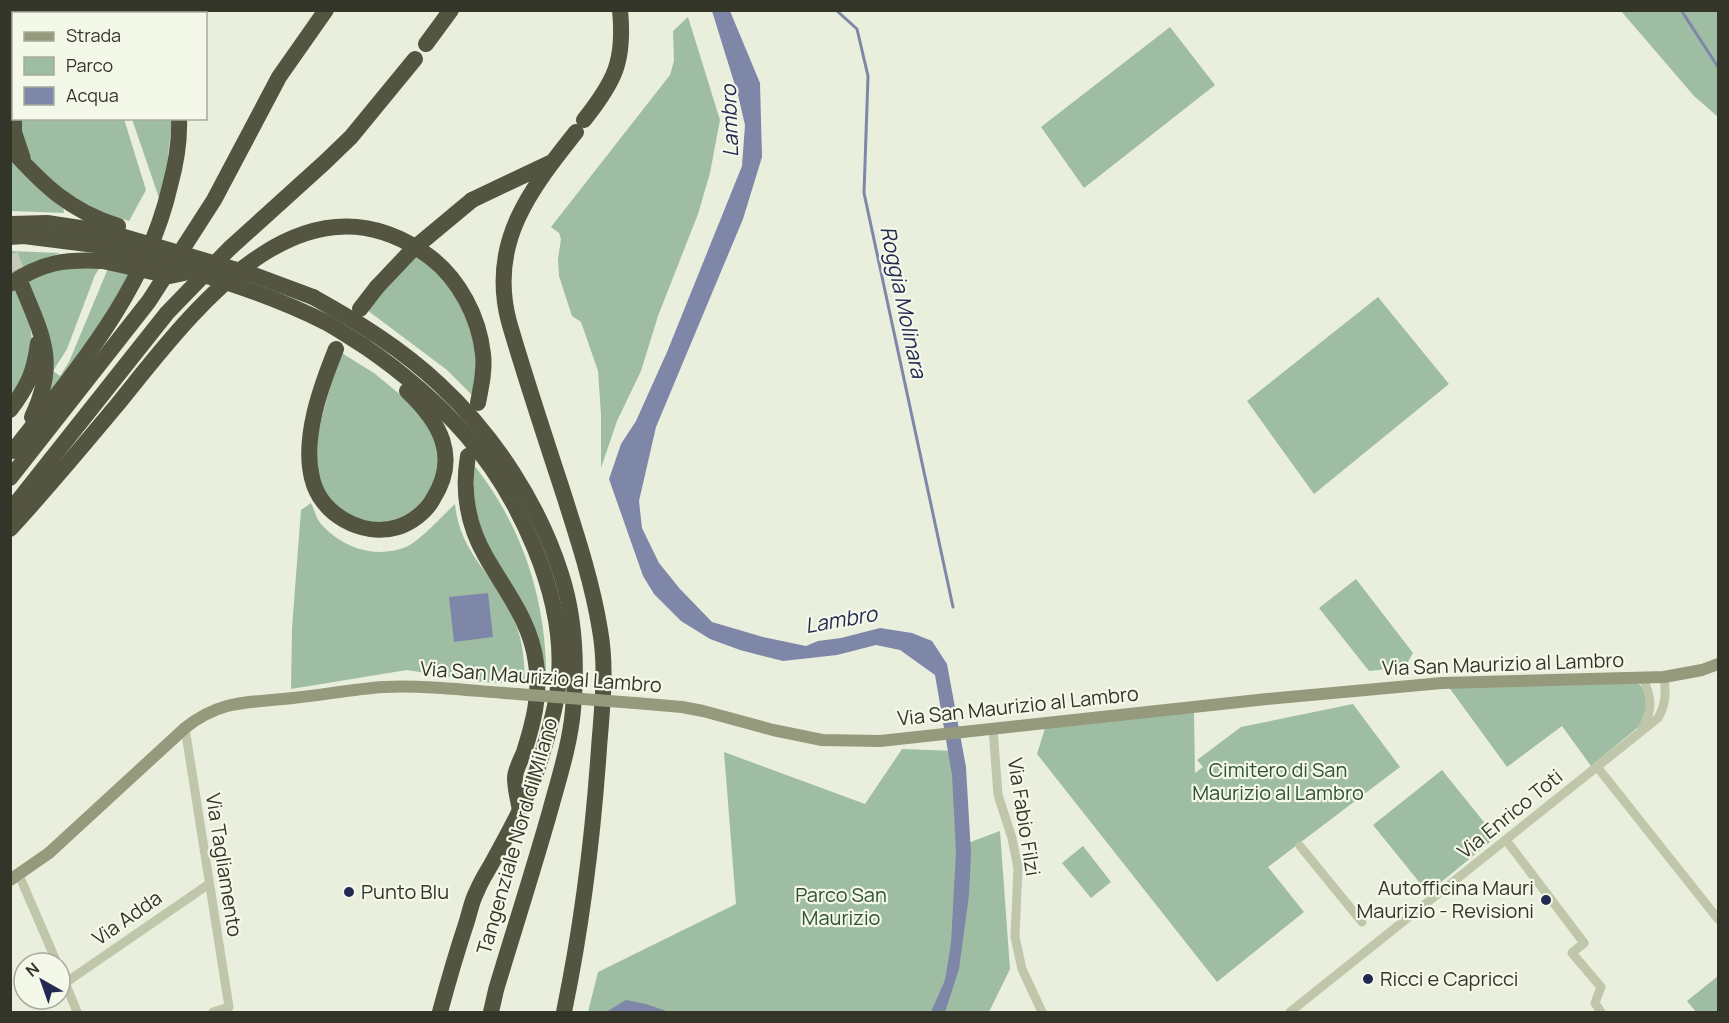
<svg xmlns="http://www.w3.org/2000/svg" width="1729" height="1023" viewBox="0 0 1729 1023" font-family="Manrope,sans-serif">
<rect width="100%" height="100%" fill="#eaefdd"/>
<g fill="#9fbda2">
<polygon points="1621,11 1718,11 1718,117 1694,96"/>
<polygon points="688,17 720,120 710,173 698,214 658,316 641,371 617,421 601,468 601,415 598,371 581,322 572,316 559,276 558,259 561,239 559,233 551,227 670,75 674,61 673,31"/>
<polygon points="1170,27 1215,85 1084,188 1041,127"/>
<polygon points="18,119 124,119 146,190 129,221 102,213 68,194 35,165 22,142"/>
<polygon points="132,119 172,119 166,177 159,198"/>
<polygon points="10,158 63,207 64,213 11,211"/>
<polygon points="11,251 60,253 31,263 11,276"/>
<polygon points="419,253 435,266 466,309 477,356 472,395 447,370 367,310 377,294"/>
<polygon points="103,263 95,275 67,349 53,371 60,376 69,362 109,266 133,273 49,400 26,276"/>
<path d="M17 283C24 307 36 332 31 358 28 373 17 388 11 402V287Z"/>
<polygon points="1378,297 1449,384 1314,494 1247,401"/>
<polygon points="340,352 374,373 403,397 420,414 440,449 436,480 419,506 401,518 381,523 360,521 341,513 317,482 314,445"/>
<path d="M474 465C525 530 548 606 546 687L540 686 481 529 474 504Z"/>
<path d="M311 503C314 509 316 518 321 524 343 548 375 559 406 547 420 541 443 515 455 504 460 553 491 571 510 611 523 638 524 654 525 684L482 682 407 670 291 689 292 628 301 510Z"/>
<polygon points="1356,579 1413,653 1405,667 1369,671 1319,608"/>
<polygon points="1636,681 1643,688 1648,700 1642,724 1591,766 1562,726 1507,767 1448,686"/>
<polygon points="1353,704 1400,767 1268,867 1304,912 1217,982 1037,754 1046,725 1194,712 1195,773 1203,767 1197,760 1241,727"/>
<polygon points="902,749 957,751 965,844 1000,831 1010,969 989,1012 588,1012 598,972 736,904 724,752 865,804"/>
<polygon points="1442,770 1496,837 1428,893 1373,825"/>
<polygon points="1083,846 1111,882 1091,898 1062,863"/>
<polygon points="1718,976 1718,1012 1696,1012 1687,1001"/>
</g>
<g fill="#7f87a9">
<polygon points="712,11 730,11 760,83 762,157 743,219 656,427 639,501 642,528 659,563 680,589 712,622 763,637 806,646 818,641 841,638 880,628 912,633 932,641 947,664 966,767 971,854 969,895 959,969 945,1012 931,1012 945,980 951,943 956,852 952,775 935,675 900,650 876,645 837,655 783,661 740,650 710,639 681,621 654,594 643,576 609,479 621,444 636,421 667,352 742,166 745,125 738,95"/>
<polygon points="488,593 493,637 454,642 449,597"/>
<polygon points="626,1000 646,1004 669,1012 606,1012"/>
</g>
<g fill="none" stroke-linecap="round" stroke-linejoin="round">
<g stroke="#7f87a9" stroke-width="3">
<polyline points="836,10 857,29 868,76 864,193 953,607"/>
<polyline points="1681,10 1718,67"/>
</g>
<polyline stroke="#c6cab9" stroke-width="16" stroke-dasharray="16 8" stroke-linecap="butt" points="10,255 22,286"/>
<g stroke="#c0c6aa" stroke-width="9">
<polyline points="185,728 229,1007 213,1012"/>
<polyline points="993,729 998,795 1012,838 1018,868 1015,937 1022,969 1042,1012"/>
<path d="M1642 729C1653 709 1652 699 1643 678"/>
<polyline points="1598,768 1718,919"/>
<polyline points="1506,840 1584,943 1572,953 1601,987 1595,1003 1601,1012"/>
<polyline points="1300,846 1362,922"/>
<polyline points="19,875 57,963"/>
<polyline points="60,970 77,1012"/>
<polyline points="65,983 209,884"/>
<path d="M1290 1012 1658 718C1666 704 1666 693 1664 677"/>
</g>
<g stroke="#959a7c" stroke-width="12">
<polyline points="635,703 682,707 703,711 773,730 822,740 880,741 1267,699 1442,683 1664,677 1702,670 1718,664"/>
<path d="M10 880 49 853 185 728C221 699 249 703 293 698 323 695 353 689 384 687 428 685 473 691 517 694"/>
</g>
<g stroke="#535541" stroke-width="16">
<polyline points="35,14 45,10"/>
<polyline points="10,25 14,23"/>
<polyline points="426,44 451,10"/>
<polyline points="14,102 14,132 23,159"/>
<path d="M584 120C615 81 625 61 620 10"/>
<path d="M10 148C43 185 70 211 118 226"/>
<polyline points="472,200 550,163"/>
<polyline points="10,224 47,223 113,233"/>
<polyline points="10,237 24,236 103,246"/>
<path d="M10 284C42 262 65 259 103 261"/>
<path d="M22 286C43 337 58 363 32 417"/>
<path d="M313 297C358 322 402 349 440 385 494 435 539 504 561 574 575 617 577 665 573 710 570 744 559 778 550 811 533 871 514 930 496 990L491 1012"/>
<polyline points="360,309 377,287"/>
<path d="M364 346C402 372 436 401 466 435 519 496 565 595 559 676 558 704 545 746 536 773 524 805 508 834 492 863 487 872 481 881 477 891 472 900 470 911 467 921 457 951 448 982 440 1012"/>
<path d="M336 349C321 386 302 438 312 478 320 514 362 538 398 527 411 523 426 512 433 499 460 457 440 422 407 391"/>
<path d="M10 410C28 386 34 373 38 343"/>
<path d="M13 451C77 369 146 290 170 186 176 164 180 142 179 118"/>
<path d="M468 456C462 491 468 526 486 557 506 592 531 622 536 663 541 694 533 724 524 752 521 760 515 770 515 778 515 788 518 800 520 810"/>
<polyline points="10,478 149,301 214,200 279,77 326,10"/>
<polyline points="10,511 167,313 229,249 324,163 351,137 415,59"/>
<path d="M10 529C47 489 82 447 117 405 190 315 300 161 430 257 459 279 479 317 483 354 485 370 481 387 478 403"/>
<path d="M564 1012C582 925 593 836 599 748 602 708 607 669 600 630 592 581 576 533 561 486 543 431 525 377 509 322 488 243 530 190 576 132"/>
</g>
<polyline stroke="#959a7c" stroke-width="12" points="517,694 635,703"/>
<g stroke="#535541" stroke-width="16">
<polyline points="114,234 254,275 313,297"/>
<path d="M103 246C178 267 255 287 325 322 338 329 351 338 364 346"/>
<polyline points="103,261 170,276 184,273"/>
<polyline points="377,287 412,250 472,200"/>
</g>
</g>
<g fill="#232a52" stroke="#f3f8e9" stroke-width="2">
<circle cx="349" cy="892" r="6"/>
<circle cx="1546" cy="900" r="6"/>
<circle cx="1368" cy="979" r="6"/>
</g>
<g text-anchor="middle" stroke-width="4.5" stroke-linejoin="round" paint-order="stroke">
<g font-size="20" fill="#343529" stroke="#f3f8e9">
<text transform="translate(1503 664) rotate(-2)" y="7">Via San Maurizio al Lambro</text>
<text transform="translate(541 677) rotate(4)" y="7">Via San Maurizio al Lambro</text>
<text transform="translate(1018 706) rotate(-6)" y="7">Via San Maurizio al Lambro</text>
<text transform="translate(1510 814) rotate(-39)" y="7">Via Enrico Toti</text>
<text transform="translate(1024 817) rotate(81)" y="7">Via Fabio Filzi</text>
<text transform="translate(517 836) rotate(-74)" y="7">Tangenziale Nord di Milano</text>
<text transform="translate(224 865) rotate(81)" y="7">Via Tagliamento</text>
<text transform="translate(127 918) rotate(-35)" y="7">Via Adda</text>
</g>
<g font-size="20" fill="#2f5034" stroke="#f3f8e9">
<text x="1278" y="777">Cimitero di San<tspan x="1278" dy="23">Maurizio al Lambro</tspan></text>
<text x="841" y="902">Parco San<tspan x="841" dy="23">Maurizio</tspan></text>
</g>
<g font-size="20" fill="#343529" stroke="#f3f8e9" text-anchor="start">
<text x="1534" y="895" text-anchor="end">Autofficina Mauri<tspan x="1534" dy="23">Maurizio - Revisioni</tspan></text>
<text x="361" y="899">Punto Blu</text>
<text x="1380" y="986">Ricci e Capricci</text>
</g>
<g font-size="21" font-style="italic" fill="#232a52" stroke="#f3f8e9">
<text transform="translate(730 121) rotate(-92)" y="7">Lambro</text>
<text transform="translate(903 302) rotate(78)" y="7">Roggia Molinara</text>
<text transform="translate(841 620) rotate(-10)" y="7">Lambro</text>
</g>
</g>
<rect width="1729" height="1023" fill="none" stroke="#343529" stroke-width="24"/>
<rect x="12" y="12" width="195" height="108" fill="#f3f8e9" stroke="#a7aa9c" stroke-width="1.5"/>
<rect x="24" y="32" width="30" height="9" fill="#959a7c" stroke="#a7aa9c" stroke-width="1.5"/>
<text x="66" y="42" font-size="18" fill="#343529">Strada</text>
<rect x="24" y="57" width="30" height="18" fill="#9fbda2" stroke="#a7aa9c" stroke-width="1.5"/>
<text x="66" y="72" font-size="18" fill="#343529">Parco</text>
<rect x="24" y="87" width="30" height="18" fill="#7f87a9" stroke="#a7aa9c" stroke-width="1.5"/>
<text x="66" y="102" font-size="18" fill="#343529">Acqua</text>
<g transform="translate(42 981) rotate(320)"><circle r="28" fill="#f3f8e9" stroke="#a7aa9c" stroke-width="1.5"/>
<path d="M0-4.5L10 22L0 15L-10 22Z" fill="#232a52"/>
<text y="-9" font-size="16" font-weight="bold" text-anchor="middle" fill="#343529">N</text>
</g>
</svg>
